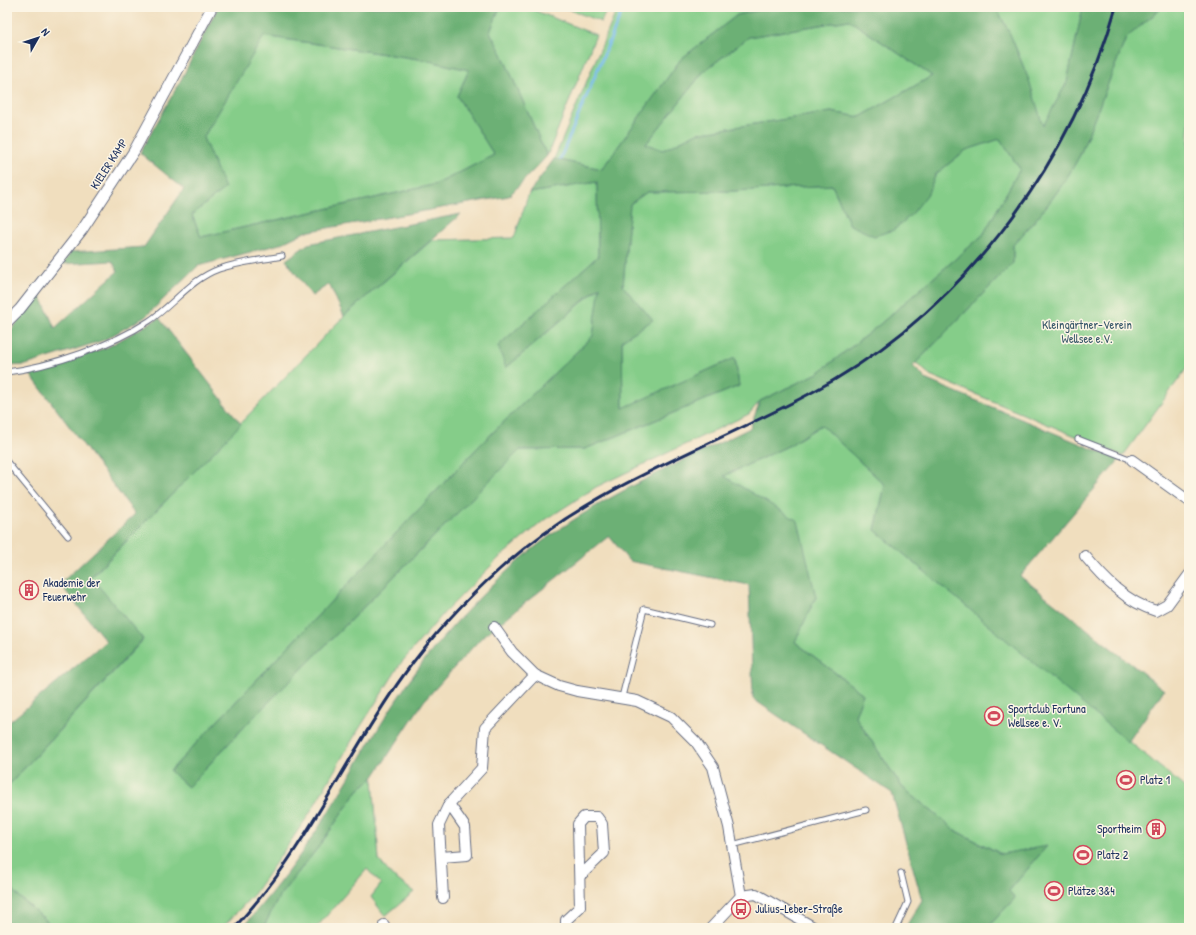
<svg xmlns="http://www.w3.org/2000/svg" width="1196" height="935" viewBox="0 0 1196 935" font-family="'Patrick Hand',sans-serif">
<rect width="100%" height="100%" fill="#fcf5e5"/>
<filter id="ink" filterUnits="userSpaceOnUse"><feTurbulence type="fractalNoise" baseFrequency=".025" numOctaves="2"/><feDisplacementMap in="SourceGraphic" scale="8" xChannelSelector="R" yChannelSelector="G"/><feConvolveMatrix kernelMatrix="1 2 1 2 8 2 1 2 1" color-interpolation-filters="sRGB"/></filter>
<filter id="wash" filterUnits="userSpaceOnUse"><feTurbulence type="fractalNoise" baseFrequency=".012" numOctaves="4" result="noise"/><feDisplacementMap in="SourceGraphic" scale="16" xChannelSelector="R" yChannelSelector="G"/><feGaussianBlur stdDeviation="0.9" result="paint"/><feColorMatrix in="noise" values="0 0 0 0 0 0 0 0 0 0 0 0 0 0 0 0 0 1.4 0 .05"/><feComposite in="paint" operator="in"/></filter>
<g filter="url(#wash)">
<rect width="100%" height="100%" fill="#f0debe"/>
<g fill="#85cd89" stroke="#507e74">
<polygon points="500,7 526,7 596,35 547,156 502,54 490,32"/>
<polygon points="563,7 608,7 601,22"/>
<polygon points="618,7 773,7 737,15 681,59 602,169 554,159"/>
<path d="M996 7H1083L1067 82 1043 127C1031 85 1017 45 996 7Z"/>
<path d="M1163 7H1189V365L1123 456 930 375 916 363 1013 263V245C1039 217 1062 189 1080 155L1126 38Z"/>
<polygon points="849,20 932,76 860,117 831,112 697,133 663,150 646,144 704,71 749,37"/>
<polygon points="263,36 425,60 469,70 457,96 494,155 437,184 201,237 192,215 224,188 203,138"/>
<polygon points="1000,139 1020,169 983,235 879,325 818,373 760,401 749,414 596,487 542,522 499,558 444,613 401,663 354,737 308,816 254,894 222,928 55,928 19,897 7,882 7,787 143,640 91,578 344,316 432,240 514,238 529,193 597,182 598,256 498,346 507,367 601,286 593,336 481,444 170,771 188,787 245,726 520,450 585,449 739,386 735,358 623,409 622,340 652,320 623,286 630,204 647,192 735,191 832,185 850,225 927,195 936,174 966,150"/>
<polygon points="821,425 885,485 875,530 1189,791 1189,928 987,928 1015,898 1009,891 1046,847 1002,854 956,831 902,787 855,716 863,694 794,641 816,597 724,476 790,445"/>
<polygon points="373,778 379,860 391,875 414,892 385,916 371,897 381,884 367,869 316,928 263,928 280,895 320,845 358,790"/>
</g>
<g fill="#6cb075" stroke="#44706a" fill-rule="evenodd">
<path d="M218 7H500L490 32 502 54 547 156 509 196 305 232 280 244 198 266 145 317 104 340 26 365 7 366V335L40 295 55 328 118 271 112 261 63 264 71 252 144 247 184 189 140 153 183 76ZM264 36 425 60 469 70 457 96 494 155 437 184 201 237 192 215 225 188 203 138Z"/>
<path d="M773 7H996L1010 34 1029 80 1043 126 1067 82 1083 7H1163L1126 38 1080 155C1062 189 1039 217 1013 245V263L913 366 927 380 1119 460 1020 576 1164 690 1128 742 875 530 885 485 821 425 790 445 724 476 798 521 816 597 795 642 863 694 855 716 902 787 956 831 1001 854 1047 846 1009 891 1015 898 987 928H905L922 900 892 793 753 699 749 585 629 561 609 536 481 638 424 701 373 778 358 790 320 845 280 895 263 928H242C274 891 304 852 329 811 364 754 396 693 439 642 469 607 510 565 547 538 609 493 682 462 750 428L760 401 818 373 879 325 983 235 1020 169 1000 139 966 150 936 174 927 195 912 214 894 230 874 236 850 225 832 185 735 191 647 192 630 204 623 286 653 320 622 340 623 408 735 358 739 386 585 449 520 450 245 726 188 787 170 771 481 444 593 336 600 286 506 368 498 346 598 256 597 182 529 193 554 159 602 169 681 59 737 15ZM849 20 932 76 860 117 831 112 697 133 663 150 646 144 704 71 749 37Z"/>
<polygon points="461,214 344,316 329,284 312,296 286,260 308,244"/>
<polygon points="159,318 241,424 91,577 143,639 7,787 7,724 106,641 60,584 135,514 30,374 108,347"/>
<polygon points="7,882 19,897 55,928 7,928"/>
</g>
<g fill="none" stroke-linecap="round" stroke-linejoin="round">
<polyline stroke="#75bbec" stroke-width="3" points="560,159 624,7"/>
</g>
</g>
<g filter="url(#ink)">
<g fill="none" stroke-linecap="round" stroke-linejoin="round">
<g stroke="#666c80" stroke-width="7">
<g id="service">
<path d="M7 372C52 366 111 346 149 321 173 305 191 279 219 269 239 262 262 260 282 256"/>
<polyline points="1078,439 1132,460"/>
<polyline points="7,462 68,536"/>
<polyline points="622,697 644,609 710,625"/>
<polyline points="732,845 866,810"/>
<polyline points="896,928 908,902 901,873"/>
</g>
</g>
<g stroke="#666c80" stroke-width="12">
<g id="minor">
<polyline points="7,322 20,309 82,230 134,151 212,7"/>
<polyline points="1132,460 1189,501"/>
<path d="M1085 556C1104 579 1126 602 1156 611L1167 605 1189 575"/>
<polyline points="494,627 512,652 535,675 559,686 577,691 637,701 671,717 696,742 713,767 729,827 741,896"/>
<polyline points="441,857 467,855 465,827 449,804"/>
<polyline points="741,896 756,894 815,928"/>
<polyline points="443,898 439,825 449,804 482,768 485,728 535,675"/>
<polyline points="384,925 384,928"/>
<polyline points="566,928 566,920 580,907 578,824 584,817 597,817 602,824 604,853 580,876"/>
<polyline points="711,928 741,896"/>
</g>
</g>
<use href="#service" stroke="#fff" stroke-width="5"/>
<use href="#minor" stroke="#fff" stroke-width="10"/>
<path stroke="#1b2f5e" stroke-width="3" d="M234 928C252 908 269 888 284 866 327 805 359 737 403 676 431 637 464 601 500 569 593 485 701 452 809 394 959 315 1070 169 1116 7"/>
</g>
</g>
<defs>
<g id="building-ring" transform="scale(1)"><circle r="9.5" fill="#fcf5e5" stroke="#d1495b" stroke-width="1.5"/><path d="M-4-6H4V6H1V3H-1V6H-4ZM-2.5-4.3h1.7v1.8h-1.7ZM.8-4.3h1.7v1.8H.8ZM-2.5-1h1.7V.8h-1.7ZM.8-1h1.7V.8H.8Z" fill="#d1495b"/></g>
<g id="stadium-ring" transform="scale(1)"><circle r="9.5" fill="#fcf5e5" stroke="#d1495b" stroke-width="1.5"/><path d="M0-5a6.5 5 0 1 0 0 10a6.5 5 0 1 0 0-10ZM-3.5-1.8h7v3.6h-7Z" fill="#d1495b"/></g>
<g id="bus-ring" transform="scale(1)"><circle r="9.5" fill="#fcf5e5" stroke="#d1495b" stroke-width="1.5"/><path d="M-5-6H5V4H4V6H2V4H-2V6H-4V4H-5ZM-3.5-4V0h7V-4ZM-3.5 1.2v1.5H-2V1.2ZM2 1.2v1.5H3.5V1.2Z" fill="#d1495b"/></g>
</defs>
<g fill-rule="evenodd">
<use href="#building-ring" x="29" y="590"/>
<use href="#stadium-ring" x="994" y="716"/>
<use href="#stadium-ring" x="1126" y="780"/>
<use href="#building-ring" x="1156" y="829"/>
<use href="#stadium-ring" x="1083" y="855"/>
<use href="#stadium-ring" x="1054" y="891"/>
<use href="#bus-ring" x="741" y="909"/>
</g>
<g text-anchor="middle" stroke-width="3" stroke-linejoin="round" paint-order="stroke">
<g font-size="12" fill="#1b2f5e" stroke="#fcf5e5">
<text transform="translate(109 164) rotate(-57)" y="4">KIELER KAMP</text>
</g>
<g font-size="12" fill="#365669" stroke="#fcf5e5">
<text x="1087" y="329">Kleingärtner-Verein<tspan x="1087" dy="14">Wellsee e.V.</tspan></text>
</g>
<g font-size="12" fill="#1b2f5e" stroke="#fcf5e5" text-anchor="start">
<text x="43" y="587">Akademie der<tspan x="43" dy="14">Feuerwehr</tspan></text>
<text x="1008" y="713">Sportclub Fortuna<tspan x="1008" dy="14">Wellsee e. V.</tspan></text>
<text x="1140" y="784">Platz 1</text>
<text x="1142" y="833" text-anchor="end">Sportheim</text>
<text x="1097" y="859">Platz 2</text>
<text x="1068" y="895">Plätze 3&amp;4</text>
<text x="755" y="913">Julius-Leber-Straße</text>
</g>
</g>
<rect width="1196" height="935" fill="none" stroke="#fcf5e5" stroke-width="24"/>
<g transform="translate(38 38) rotate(51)" stroke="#fcf5e5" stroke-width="3" paint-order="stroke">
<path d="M0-3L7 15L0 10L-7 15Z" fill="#1b2f5e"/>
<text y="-6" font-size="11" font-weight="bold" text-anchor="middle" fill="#1b2f5e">N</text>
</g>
</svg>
